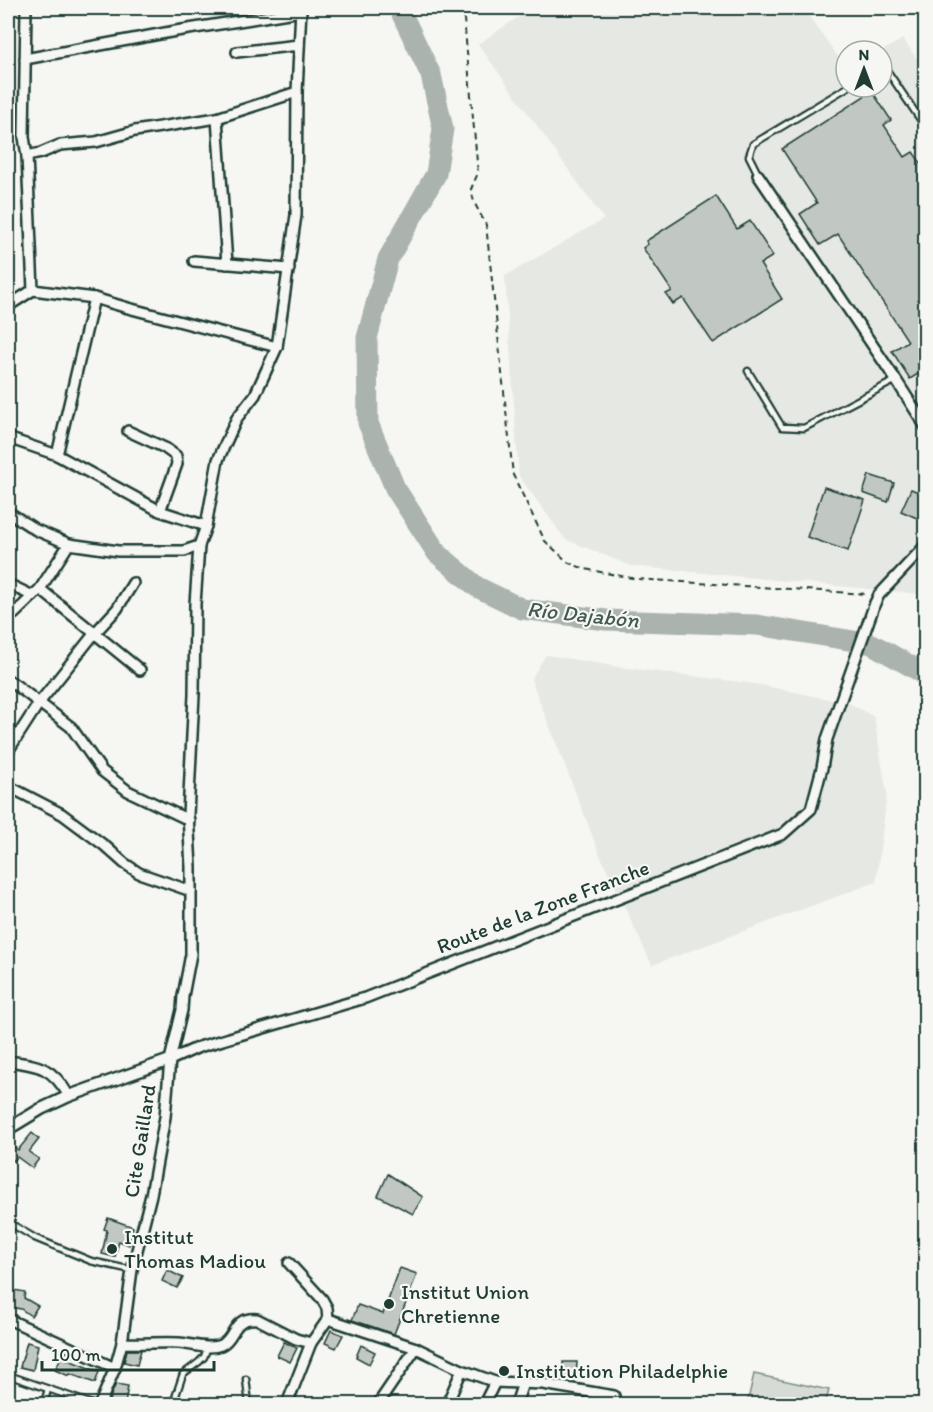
<svg xmlns="http://www.w3.org/2000/svg" width="933" height="1412" viewBox="0 0 933 1412" font-family="Itim,sans-serif">
<rect width="100%" height="100%" fill="#f6f6f2"/>
<filter id="ink" filterUnits="userSpaceOnUse"><feTurbulence type="fractalNoise" baseFrequency=".0167" numOctaves="2"/><feDisplacementMap in="SourceGraphic" scale="12" xChannelSelector="R" yChannelSelector="G"/><feConvolveMatrix kernelMatrix="1 2 1 2 8 2 1 2 1" color-interpolation-filters="sRGB"/></filter>
<g filter="url(#ink)">
<g fill="#e6e8e4">
<polygon points="532,8 803,8 846,68 846,87 882,87 882,51 903,39 926,72 925,596 921,594 631,566 565,539 519,476 505,276 604,219 478,44"/>
<polygon points="546,655 619,667 756,684 851,704 874,717 887,794 876,882 652,965 600,855 531,679"/>
</g>
<polygon fill="#d6dbd6" stroke="#7a8c85" stroke-width="1.5" points="754,1374 829,1390 825,1404 747,1404"/>
<g fill="none" stroke-linecap="round" stroke-linejoin="round">
<polyline stroke="#aab3ae" stroke-width="21" points="399,8 431,75 443,129 436,174 388,259 367,338 368,423 395,488 437,553 477,587 522,609 606,620 757,625 872,644 923,673 926,678"/>
</g>
<g fill="#c1c8c3" stroke="#1f3d34" stroke-width="1.5">
<polygon points="872,91 891,120 884,125 905,157 913,152 926,170 926,369 910,379 892,351 908,341 838,234 820,245 800,214 817,203 782,149"/>
<polygon points="716,196 737,229 750,221 773,256 760,264 782,299 713,343 683,298 673,304 666,294 672,291 643,248 648,244 646,241"/>
<polygon points="869,475 894,483 888,502 863,493"/>
<polygon points="824,487 865,500 848,551 807,537"/>
<polygon points="911,489 926,495 926,522 901,511"/>
<polygon points="32,1133 39,1139 29,1152 39,1159 32,1168 17,1157 14,1161 8,1156 8,1142 18,1150"/>
<polygon points="388,1174 423,1197 413,1214 378,1196"/>
<polygon points="108,1218 133,1227 129,1245 119,1241 115,1257 102,1254 107,1230 104,1229"/>
<polygon points="400,1268 417,1274 394,1334 352,1320 358,1305 383,1314"/>
<polygon points="167,1270 183,1278 177,1288 162,1281"/>
<polygon points="14,1290 25,1292 24,1298 38,1306 31,1316 21,1309 10,1307"/>
<polygon points="331,1330 343,1335 336,1348 325,1343"/>
<polygon points="27,1342 38,1345 33,1370 20,1367"/>
<polygon points="284,1342 297,1348 290,1362 277,1356"/>
<polygon points="361,1345 375,1352 369,1364 356,1357"/>
<polygon points="127,1350 141,1350 137,1365 124,1362"/>
<polygon points="61,1357 99,1372 95,1383 70,1374 69,1376 55,1370"/>
<polygon points="563,1362 577,1362 576,1378 563,1377"/>
<polygon points="116,1384 128,1386 125,1404 110,1404 111,1395"/>
</g>
<g fill="none" stroke-linecap="round" stroke-linejoin="round">
<g stroke="#1f3d34" stroke-width="9">
<g id="service">
<polyline points="882,67 884,66 926,128"/>
<polyline points="758,174 749,156 753,144 848,87"/>
<polyline points="748,371 782,427 804,428 896,380"/>
<polyline points="8,1222 35,1238 91,1261 132,1270"/>
<polyline points="8,1375 92,1404"/>
<polyline points="246,1379 249,1404"/>
<polyline points="44,1404 48,1389"/>
<polyline points="171,1404 174,1401 183,1374 199,1362 204,1357 208,1346"/>
</g>
</g>
<g stroke="#1f3d34" stroke-width="14">
<g id="minor">
<polyline points="26,8 24,137 27,156"/>
<polyline points="237,52 299,45"/>
<polyline points="25,59 176,31 301,11"/>
<polyline points="217,118 227,264"/>
<polyline points="758,175 896,380 926,427"/>
<polyline points="194,261 289,269"/>
<polyline points="33,290 94,298 128,308 277,347"/>
<polyline points="8,306 33,290 27,156 41,153 60,145 96,142 135,131 217,118 297,92 301,8"/>
<polyline points="128,431 165,448 176,456 177,464 160,511"/>
<polyline points="8,438 57,455 160,511 206,526"/>
<polyline points="57,455 94,298"/>
<polyline points="8,512 36,530 69,544 118,551 184,551 199,546"/>
<polyline points="8,584 33,596"/>
<polyline points="40,589 140,670"/>
<polyline points="14,614 40,589 69,544"/>
<polyline points="8,680 17,686 71,727 102,771 128,791 189,820"/>
<polyline points="8,751 39,703 94,634 117,609 133,583"/>
<polyline points="8,786 62,814 105,846 124,863 139,873 191,891"/>
<polyline points="170,1060 199,1047 365,998 783,834 811,809 822,768 827,739 875,603 879,595 926,545"/>
<path d="M8 1061C40 1065 52 1067 69 1096"/>
<polyline points="289,1263 322,1299 327,1308 328,1319"/>
<polyline points="8,1319 115,1368"/>
<polyline points="328,1319 416,1348 462,1370 495,1382 543,1384 614,1396 611,1404"/>
<path d="M122 1343C141 1344 160 1342 179 1343 191 1344 208 1350 221 1345 236 1338 231 1317 257 1319L296 1339 311 1343"/>
<polyline points="100,1404 115,1368 122,1343 132,1270 151,1195 165,1117 170,1060 182,1010 183,996 191,954 191,867 188,815 194,695 195,604 199,546 206,526 218,460 237,418 255,395 277,347 296,215 297,92"/>
<polyline points="287,1404 311,1343 328,1319"/>
<polyline points="378,1404 416,1348"/>
<polyline points="447,1404 462,1370"/>
<polyline points="484,1404 495,1382"/>
<polyline points="516,1404 523,1383"/>
</g>
</g>
<g stroke="#1f3d34" stroke-width="15">
<polyline id="tertiary" points="8,1129 41,1109 69,1096 170,1060"/>
</g>
<polyline stroke="#1f3d34" stroke-width="2" stroke-dasharray="6 4.5" stroke-linecap="butt" points="463,8 478,173 471,189 474,202 486,225 513,475 545,541 569,563 585,569 637,579 867,594"/>
<use href="#service" stroke="#f6f6f2" stroke-width="4.5"/>
<use href="#minor" stroke="#f6f6f2" stroke-width="9"/>
<use href="#tertiary" stroke="#f6f6f2" stroke-width="10"/>
</g>
</g>
<g fill="#1f3d34" stroke="#f6f6f2" stroke-width="2">
<circle cx="112" cy="1249" r="6"/>
<circle cx="389" cy="1304" r="6"/>
<circle cx="504" cy="1371" r="6"/>
</g>
<g text-anchor="middle" stroke-width="4.5" stroke-linejoin="round" paint-order="stroke">
<g font-size="21" fill="#1f3d34" stroke="#f6f6f2">
<text transform="translate(543 907) rotate(-21)" y="7">Route de la Zone Franche</text>
<text transform="translate(140 1141) rotate(-81)" y="7">Cite Gaillard</text>
</g>
<g font-size="21" fill="#1f3d34" stroke="#f6f6f2" text-anchor="start">
<text x="124" y="1244">Institut<tspan x="124" dy="24">Thomas Madiou</tspan></text>
<text x="401" y="1299">Institut Union<tspan x="401" dy="24">Chretienne</tspan></text>
<text x="516" y="1378">Institution Philadelphie</text>
</g>
<g font-size="22" font-style="italic" fill="#425a52" stroke="#f6f6f2">
<text transform="translate(583 614) rotate(6)" y="8">Río Dajabón</text>
</g>
</g>
<rect width="933" height="1412" fill="none" stroke="#f6f6f2" stroke-width="30"/>
<rect x="15" y="15" width="903" height="1382" fill="none" stroke="#1f3d34" stroke-width="2" filter="url(#ink)"/>
<g transform="translate(864 69)"><circle r="28" fill="#f6f6f2" stroke="#a0aca6" stroke-width="1.5"/>
<path d="M0-4.5L10 22L0 15L-10 22Z" fill="#1f3d34"/>
<text y="-9" font-size="16" font-weight="bold" text-anchor="middle" fill="#1f3d34">N</text>
</g>
<path d="M42 1361v9h172v-9" fill="none" stroke="#1f3d34" stroke-width="3"/>
<text x="51" y="1361" font-size="18" fill="#1f3d34" stroke="#f6f6f2" stroke-width="4.5" paint-order="stroke">100 m</text>
</svg>
